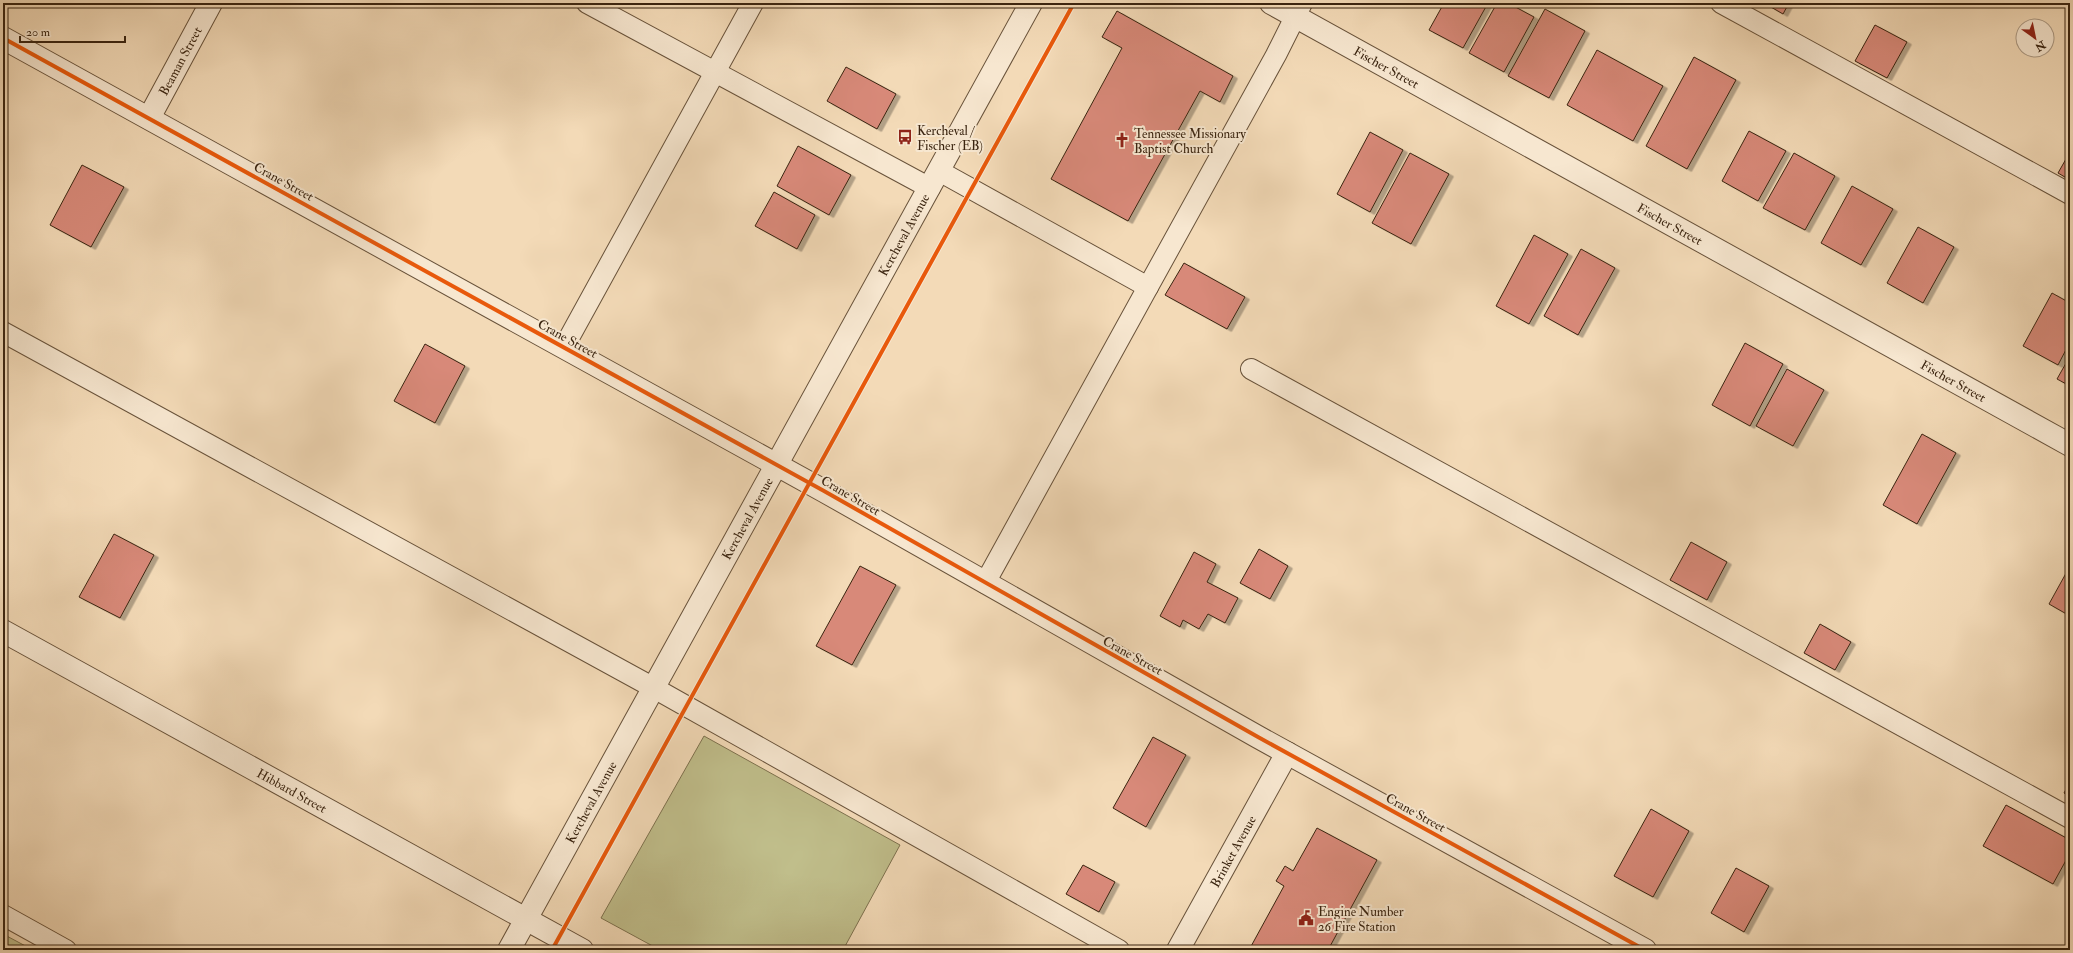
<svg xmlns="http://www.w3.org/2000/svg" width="2073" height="953" viewBox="0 0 2073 953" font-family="'IM FELL Double Pica',serif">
<defs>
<filter id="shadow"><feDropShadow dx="4.5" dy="2.5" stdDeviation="0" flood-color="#0004"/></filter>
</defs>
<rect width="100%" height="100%" fill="#f3dab7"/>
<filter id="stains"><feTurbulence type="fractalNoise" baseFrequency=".005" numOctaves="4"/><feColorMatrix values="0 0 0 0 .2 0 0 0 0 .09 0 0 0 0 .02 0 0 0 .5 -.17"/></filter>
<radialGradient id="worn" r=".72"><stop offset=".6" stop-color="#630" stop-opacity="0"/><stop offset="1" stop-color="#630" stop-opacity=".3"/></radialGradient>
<g fill="#c0be8b" stroke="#7d714e">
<polygon points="704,736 900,845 843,950 660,950 601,918"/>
<polygon points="3,934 33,950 3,950"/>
</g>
<g fill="#d88979" stroke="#3a2410" filter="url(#shadow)">
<polygon points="1444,3 1488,3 1463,48 1429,30"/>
<polygon points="1497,3 1508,3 1534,17 1504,72 1469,53"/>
<polygon points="1764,3 1789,3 1783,14"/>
<polygon points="1545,9 1585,31 1549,98 1508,76"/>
<polygon points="1117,11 1233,76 1220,102 1200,91 1128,221 1051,179 1122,48 1102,37"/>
<polygon points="1875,25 1907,42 1887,78 1855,61"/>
<polygon points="1597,50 1663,86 1633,141 1567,105"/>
<polygon points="1694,57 1736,80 1687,169 1646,146"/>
<polygon points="846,67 896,94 877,129 827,101"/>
<polygon points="1749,131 1786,151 1758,201 1722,181"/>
<polygon points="1370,132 1403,150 1370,212 1337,194"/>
<polygon points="798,146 851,175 829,215 777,186"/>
<polygon points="2070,152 2070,180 2058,173"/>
<polygon points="1410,153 1449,174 1411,244 1372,223"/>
<polygon points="1794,153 1835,176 1805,230 1763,208"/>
<polygon points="82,165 124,187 91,247 50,225"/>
<polygon points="1852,186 1893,209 1861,265 1821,243"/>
<polygon points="774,192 815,215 797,249 755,226"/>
<polygon points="1918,227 1954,247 1923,303 1887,283"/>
<polygon points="1534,235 1568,254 1529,324 1496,306"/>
<polygon points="1581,249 1615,268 1578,335 1544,316"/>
<polygon points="1184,263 1245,297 1227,329 1165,295"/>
<polygon points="2052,293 2070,303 2070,342 2058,365 2023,346"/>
<polygon points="1745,343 1783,364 1750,426 1712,405"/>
<polygon points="425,344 465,366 435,423 394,401"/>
<polygon points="2070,356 2070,386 2057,379"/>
<polygon points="1787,369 1824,390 1793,446 1756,426"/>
<polygon points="1922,434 1956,453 1917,524 1883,505"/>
<polygon points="114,534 154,555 120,618 79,597"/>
<polygon points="1691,542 1727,562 1707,600 1670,580"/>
<polygon points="1259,549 1288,566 1270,599 1240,583"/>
<polygon points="1194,552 1216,564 1207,582 1238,598 1225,623 1208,614 1199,629 1183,620 1180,627 1160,616"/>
<polygon points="860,566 896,585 852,665 816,646"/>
<polygon points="2070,566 2070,616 2049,604"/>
<polygon points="1820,624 1851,642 1835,670 1804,653"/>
<polygon points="1153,737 1186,755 1146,827 1113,808"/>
<polygon points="2070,782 2070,797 2064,793"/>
<polygon points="2006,805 2070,840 2070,853 2053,884 1983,846"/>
<polygon points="1651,809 1689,831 1653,897 1614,876"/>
<polygon points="1317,828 1377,860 1328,950 1249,950 1284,886 1276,881 1285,866 1293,871"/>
<polygon points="1083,865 1115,882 1099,912 1066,894"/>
<polygon points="1736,868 1769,886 1744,932 1711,913"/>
</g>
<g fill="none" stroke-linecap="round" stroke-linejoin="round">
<g stroke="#68523a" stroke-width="22">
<g id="service">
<polyline points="587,3 930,188"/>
<polyline points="1721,3 2070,194"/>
<polyline points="939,171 1148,287 1276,55 1302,3"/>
<polyline points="3,332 654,688 1119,950"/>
<polyline points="564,347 753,3"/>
<polyline points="1251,369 2070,818"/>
<polyline points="985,583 1148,287"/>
<polyline points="3,915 66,950"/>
</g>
</g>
<g stroke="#68523a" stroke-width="24">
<g id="minor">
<path id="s1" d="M1271 3 2070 445"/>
<polyline points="3,38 824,491 1258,737 1645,950"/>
<path id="s2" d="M149 118 211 3"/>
<path id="s3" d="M3 631 582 950"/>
<path id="s4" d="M1178 950 1287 753"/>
</g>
</g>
<g stroke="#68523a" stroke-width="24">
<g id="tertiary">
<path id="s5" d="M509 950 1031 3"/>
</g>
</g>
<use href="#service" stroke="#f7e7d0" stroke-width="20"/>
<use href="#minor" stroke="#f7e7d0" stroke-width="22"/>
<use href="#tertiary" stroke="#f7e7d0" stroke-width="22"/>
<g stroke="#f7e7d0" stroke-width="6">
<g id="cycleway">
<polyline points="3,38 824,491 1258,737 1645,950"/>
<polyline points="552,950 1074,3"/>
</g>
</g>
<use href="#cycleway" stroke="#e8590c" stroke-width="4"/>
</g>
<defs>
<g id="bus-bare" transform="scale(1.2)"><path d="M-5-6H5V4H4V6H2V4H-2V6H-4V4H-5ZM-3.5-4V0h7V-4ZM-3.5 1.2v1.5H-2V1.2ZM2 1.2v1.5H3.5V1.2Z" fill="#8f2418" stroke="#f7e7d0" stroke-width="2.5" paint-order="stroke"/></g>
<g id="church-bare" transform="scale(1.2)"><path d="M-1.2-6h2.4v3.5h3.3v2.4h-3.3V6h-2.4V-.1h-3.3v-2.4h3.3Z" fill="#8f2418" stroke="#f7e7d0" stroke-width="2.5" paint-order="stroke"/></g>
<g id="civic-bare" transform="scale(1.2)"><path d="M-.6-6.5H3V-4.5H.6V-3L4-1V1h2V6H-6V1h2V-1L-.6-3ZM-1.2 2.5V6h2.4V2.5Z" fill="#8f2418" stroke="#f7e7d0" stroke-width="2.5" paint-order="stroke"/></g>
</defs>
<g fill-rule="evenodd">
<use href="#bus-bare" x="905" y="137"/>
<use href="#church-bare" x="1122" y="140"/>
<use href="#civic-bare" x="1306" y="918"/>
</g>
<g text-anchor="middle" stroke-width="4" stroke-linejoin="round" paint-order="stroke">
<g font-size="13" fill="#3a2410" stroke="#f7e7d0">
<text dy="5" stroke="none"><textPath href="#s2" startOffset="65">Beaman Street</textPath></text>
<text dy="5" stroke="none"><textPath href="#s1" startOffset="132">Fischer Street</textPath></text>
<text transform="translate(284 181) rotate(29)" y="5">Crane Street</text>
<text dy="5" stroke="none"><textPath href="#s1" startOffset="456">Fischer Street</textPath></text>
<text dy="5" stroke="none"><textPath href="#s5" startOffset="817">Kercheval Avenue</textPath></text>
<text transform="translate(568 338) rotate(29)" y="5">Crane Street</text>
<text dy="5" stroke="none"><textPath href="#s1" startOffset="780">Fischer Street</textPath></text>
<text transform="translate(851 495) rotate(30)" y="5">Crane Street</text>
<text dy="5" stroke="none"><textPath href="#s5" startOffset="493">Kercheval Avenue</textPath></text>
<text transform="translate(1133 655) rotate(29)" y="5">Crane Street</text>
<text dy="5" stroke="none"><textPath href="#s3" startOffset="330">Hibbard Street</textPath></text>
<text dy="5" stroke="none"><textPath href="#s5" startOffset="169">Kercheval Avenue</textPath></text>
<text transform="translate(1416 812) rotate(29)" y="5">Crane Street</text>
<text dy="5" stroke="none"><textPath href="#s4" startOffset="113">Brinket Avenue</textPath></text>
</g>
<g font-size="13" fill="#3a2410" stroke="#f7e7d0" text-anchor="start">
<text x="917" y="135">Kercheval /<tspan x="917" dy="15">Fischer (EB)</tspan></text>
<text x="1134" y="138">Tennessee Missionary<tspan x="1134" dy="15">Baptist Church</tspan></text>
<text x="1318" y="916">Engine Number<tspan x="1318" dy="15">26 Fire Station</tspan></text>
</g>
</g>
<rect width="2073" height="953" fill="none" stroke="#f3dab7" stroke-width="16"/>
<rect x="4" y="4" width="2065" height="945" fill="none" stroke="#3a2410" stroke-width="2"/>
<rect x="8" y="8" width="2057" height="937" fill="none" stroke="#3a2410"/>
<g transform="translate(2035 38) rotate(147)"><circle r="19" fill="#f7e7d0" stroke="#ab9983"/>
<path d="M0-3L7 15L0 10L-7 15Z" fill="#8f2418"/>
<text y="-6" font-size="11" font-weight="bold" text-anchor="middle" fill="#3a2410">N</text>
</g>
<path d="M20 36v6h105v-6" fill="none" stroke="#3a2410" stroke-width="2"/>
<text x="26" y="36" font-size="12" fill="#3a2410" stroke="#f7e7d0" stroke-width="3" paint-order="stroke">20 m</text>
<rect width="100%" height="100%" filter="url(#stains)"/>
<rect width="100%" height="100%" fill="url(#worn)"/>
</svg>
